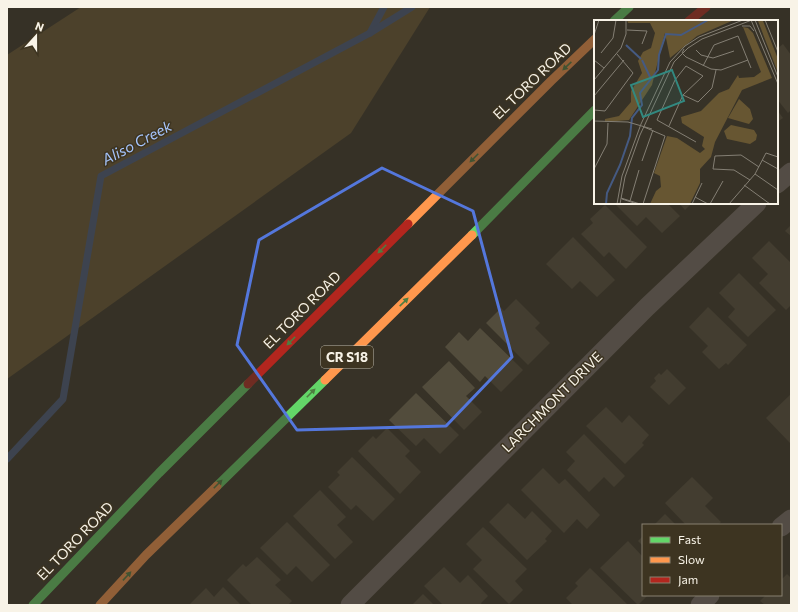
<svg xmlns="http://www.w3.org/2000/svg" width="798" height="612" viewBox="0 0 798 612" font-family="Commissioner,sans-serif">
<rect width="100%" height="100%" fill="#373227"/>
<polygon fill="#675632" points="81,7 430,7 351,133 7,379 7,55"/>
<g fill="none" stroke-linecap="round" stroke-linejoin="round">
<g stroke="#455a82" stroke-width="7">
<polyline points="370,33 384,7"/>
<polyline points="7,459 63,399 101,176 370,33 412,7"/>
</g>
</g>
<g fill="#524c3c">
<polygon points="783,44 791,55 791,110 788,113 777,99 777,49"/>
<polygon points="777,110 783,118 777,122"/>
<polygon points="614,203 667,203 680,216 662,233 646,217 637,226"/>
<polygon points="679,203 692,203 685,210"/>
<polygon points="605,205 647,247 626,269 609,252 604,257 581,234 593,223 590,219"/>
<polygon points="791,225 791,236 785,231"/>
<polygon points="573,237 615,280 597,297 580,281 572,289 546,264"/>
<polygon points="769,241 791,263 791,305 786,310 759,283 768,274 752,258"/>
<polygon points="739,273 776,310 748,337 728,317 735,309 719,293"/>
<polygon points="516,299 540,323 535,328 550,343 528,365 486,323 501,308 504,311"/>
<polygon points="708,307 747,345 728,365 726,363 719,369 702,352 708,346 689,327"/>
<polygon points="480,328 523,370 501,392 485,376 480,382 445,347 459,332 468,341"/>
<polygon points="449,361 475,388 466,396 482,412 464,430 422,387"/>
<polygon points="667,369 686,388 669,405 650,387 656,381 654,378 659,373 661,375"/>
<polygon points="416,393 459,435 440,454 424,438 416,446 389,420"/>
<polygon points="791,394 791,444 766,418"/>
<polygon points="606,407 622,423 629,415 649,435 642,443 644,445 625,464 586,426"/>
<polygon points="387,428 410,451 405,456 421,472 400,494 358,451 373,436 376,439"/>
<polygon points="584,434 625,476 614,487 604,477 589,492 567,470 575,461 566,452"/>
<polygon points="352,457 395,499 373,521 356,505 351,510 328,487 340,475 337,472"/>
<polygon points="543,468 559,484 565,479 600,515 587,529 577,519 564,533 521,490"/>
<polygon points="692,477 713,498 705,506 721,522 718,525 686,525 665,503"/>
<polygon points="320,490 346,517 337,525 353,542 335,559 293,516"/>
<polygon points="508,503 525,519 532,511 552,531 545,539 547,541 527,560 489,522"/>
<polygon points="665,514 676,525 654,525"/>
<polygon points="287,522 330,565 312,582 296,566 287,575 260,548"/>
<polygon points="483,527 527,569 515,581 523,590 509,604 473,569 482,560 466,544"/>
<polygon points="643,536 643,546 638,541"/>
<polygon points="628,541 643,557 643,595 648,595 638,605 600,568"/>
<polygon points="257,557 281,580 275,585 292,601 288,605 252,605 227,580 243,564 246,567"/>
<polygon points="444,567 460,583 468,575 488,596 481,603 482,605 443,605 424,586"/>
<polygon points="590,568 628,605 573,605 566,598 578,586 575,583"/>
<polygon points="787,574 791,578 791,605 765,605 760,601 766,595 781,595 781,580"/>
<polygon points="223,587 241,605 189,605 206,588 214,597"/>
<polygon points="423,594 434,605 412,605"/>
</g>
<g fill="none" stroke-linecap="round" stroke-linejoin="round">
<g stroke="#766e6a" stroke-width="19">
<polyline points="777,184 791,172"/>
<polyline points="781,527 791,519"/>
<polyline points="350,605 647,307 757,203"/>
<polyline points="700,605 710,595"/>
</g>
<g stroke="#63d668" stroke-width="9">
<polyline points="614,21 629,7"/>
<polyline points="472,235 595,110"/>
<polyline points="217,486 325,380"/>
<polyline points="33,605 159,473 248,384"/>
</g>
<g stroke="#ff974d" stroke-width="9">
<polyline points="408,224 551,81 595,39"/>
<polyline points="325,380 472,235"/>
<polyline points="100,605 146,555 217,486"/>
</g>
<g stroke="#b3261e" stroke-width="9">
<polyline points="689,21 706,7"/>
<polyline points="248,384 408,224"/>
</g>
</g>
<defs><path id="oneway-solid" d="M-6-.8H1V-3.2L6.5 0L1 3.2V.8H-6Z"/></defs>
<g fill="#4e7d41">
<use href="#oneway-solid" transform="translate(567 66) rotate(137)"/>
<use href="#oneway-solid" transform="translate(474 158) rotate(135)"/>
<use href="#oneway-solid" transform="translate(382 249) rotate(135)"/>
<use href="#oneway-solid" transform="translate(404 302) rotate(-44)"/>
<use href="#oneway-solid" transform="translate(291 341) rotate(135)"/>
<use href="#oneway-solid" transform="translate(311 393) rotate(-45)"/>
<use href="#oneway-solid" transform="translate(218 484) rotate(-45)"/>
<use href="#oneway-solid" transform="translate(127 576) rotate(-47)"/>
</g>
<path d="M0 0H798V612H0ZM382 168 473 211 512 357 446 426 297 430 237 345 259 240Z" fill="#373227" fill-opacity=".55" fill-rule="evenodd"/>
<path fill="none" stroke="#5477dc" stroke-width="3" stroke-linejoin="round" d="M382 168 473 211 512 357 446 426 297 430 237 345 259 240Z"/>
<g text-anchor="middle" stroke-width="3" stroke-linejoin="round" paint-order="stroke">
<rect fill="#3d3421" stroke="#c0baac" stroke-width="1" x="321" y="346" width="52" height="22" rx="3"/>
<g font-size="13" font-weight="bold" fill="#f8f3e7">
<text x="347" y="362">CR S18</text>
</g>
<g font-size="14" fill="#f8f3e7" stroke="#3d3421">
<text transform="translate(532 81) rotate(-44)" y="5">EL TORO ROAD</text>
<text transform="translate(302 310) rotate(-45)" y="5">EL TORO ROAD</text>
<text transform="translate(552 402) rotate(-45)" y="5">LARCHMONT DRIVE</text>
<text transform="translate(75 541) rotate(-46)" y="5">EL TORO ROAD</text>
</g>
<g font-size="15" font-style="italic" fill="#a6c5fd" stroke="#3d3421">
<text transform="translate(137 143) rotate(-28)" y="5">Aliso Creek</text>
</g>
</g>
<g transform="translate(594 20)">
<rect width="184" height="184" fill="#373227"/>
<path d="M33 0H140L103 16 76 38 71 13 58 65 35 100 11 102V99L25 96 37 82V71L48 53 44 41 49 32 57 28 61 13 56 3H34ZM164 1H169L184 39V53ZM149 7 154 8 159 13 178 58 148 70 121 122 117 137 106 149V163L96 184H56L62 171 67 167 66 156 60 153 73 116 83 118 106 133 111 129 108 126 110 117 88 103 87 97 107 91 125 73 135 69 144 55 145 58 160 57 167 52ZM145 79 156 89 159 99 155 104 134 98ZM137 105 160 110 163 115 162 120 156 124 133 119 130 111Z" fill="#675632"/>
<path fill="none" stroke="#455a82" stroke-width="2" d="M32 25 47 39M48 40 57 59M12 184 13 173 26 145 36 116 38 98 48 85 46 73 64 50 65 35 72 14 87 15 114 0"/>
<path fill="none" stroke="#847f74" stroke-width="1" d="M157 0 184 64M161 0 184 57M171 0 184 32M148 6H156L160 11M33 10 53 11 48 24M0 15 5 0M90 29 88 33 92 37 117 49 127 50 154 40M102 30 107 35 119 38 140 31M7 33 19 18 22 0M0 40 10 48M109 46 120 25 144 16 157 48M0 60 27 28 32 14V0M89 75 104 82 118 68 122 50M0 76 30 40M0 90 11 91 39 53 23 34M0 101 34 102 58 109M75 106 89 75 109 56 92 46 81 60 63 100 102 122M168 140 184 149M48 141 59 110M0 149 13 124 14 103M161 154 184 170M156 160 140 150 119 149 121 136 147 135 165 147M150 165 176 184M101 177 114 184M27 178 46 184M28 179 43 184M36 181 45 150M23 184 28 156 47 104 76 42 91 26 105 17 149 0M26 184 31 157 46 115 80 42 94 28 108 19 158 0M49 184 71 116 50 107M98 184 108 163M116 184 129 161M135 184 161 154 172 133 184 137"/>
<path fill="#328980" fill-opacity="0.15" stroke="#328980" stroke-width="2" d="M78 50 90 81 49 97 37 65Z"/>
<rect width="184" height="184" fill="none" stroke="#f8f3e7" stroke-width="2"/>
</g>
<rect width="798" height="612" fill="none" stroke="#f8f3e7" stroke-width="16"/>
<rect x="642" y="524" width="140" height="72" fill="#3d3421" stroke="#888070"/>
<rect x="650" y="537" width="20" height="6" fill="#63d668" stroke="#888070"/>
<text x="678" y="544" font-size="12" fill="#f8f3e7">Fast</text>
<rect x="650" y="557" width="20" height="6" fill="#ff974d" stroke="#888070"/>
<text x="678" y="564" font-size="12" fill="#f8f3e7">Slow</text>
<rect x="650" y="577" width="20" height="6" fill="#b3261e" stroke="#888070"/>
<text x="678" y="584" font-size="12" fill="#f8f3e7">Jam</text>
<g transform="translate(36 36) rotate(21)" stroke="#3d3421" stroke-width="3" paint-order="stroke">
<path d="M0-3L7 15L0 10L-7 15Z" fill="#f8f3e7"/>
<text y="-6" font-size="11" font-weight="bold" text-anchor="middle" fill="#f8f3e7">N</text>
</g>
</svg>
